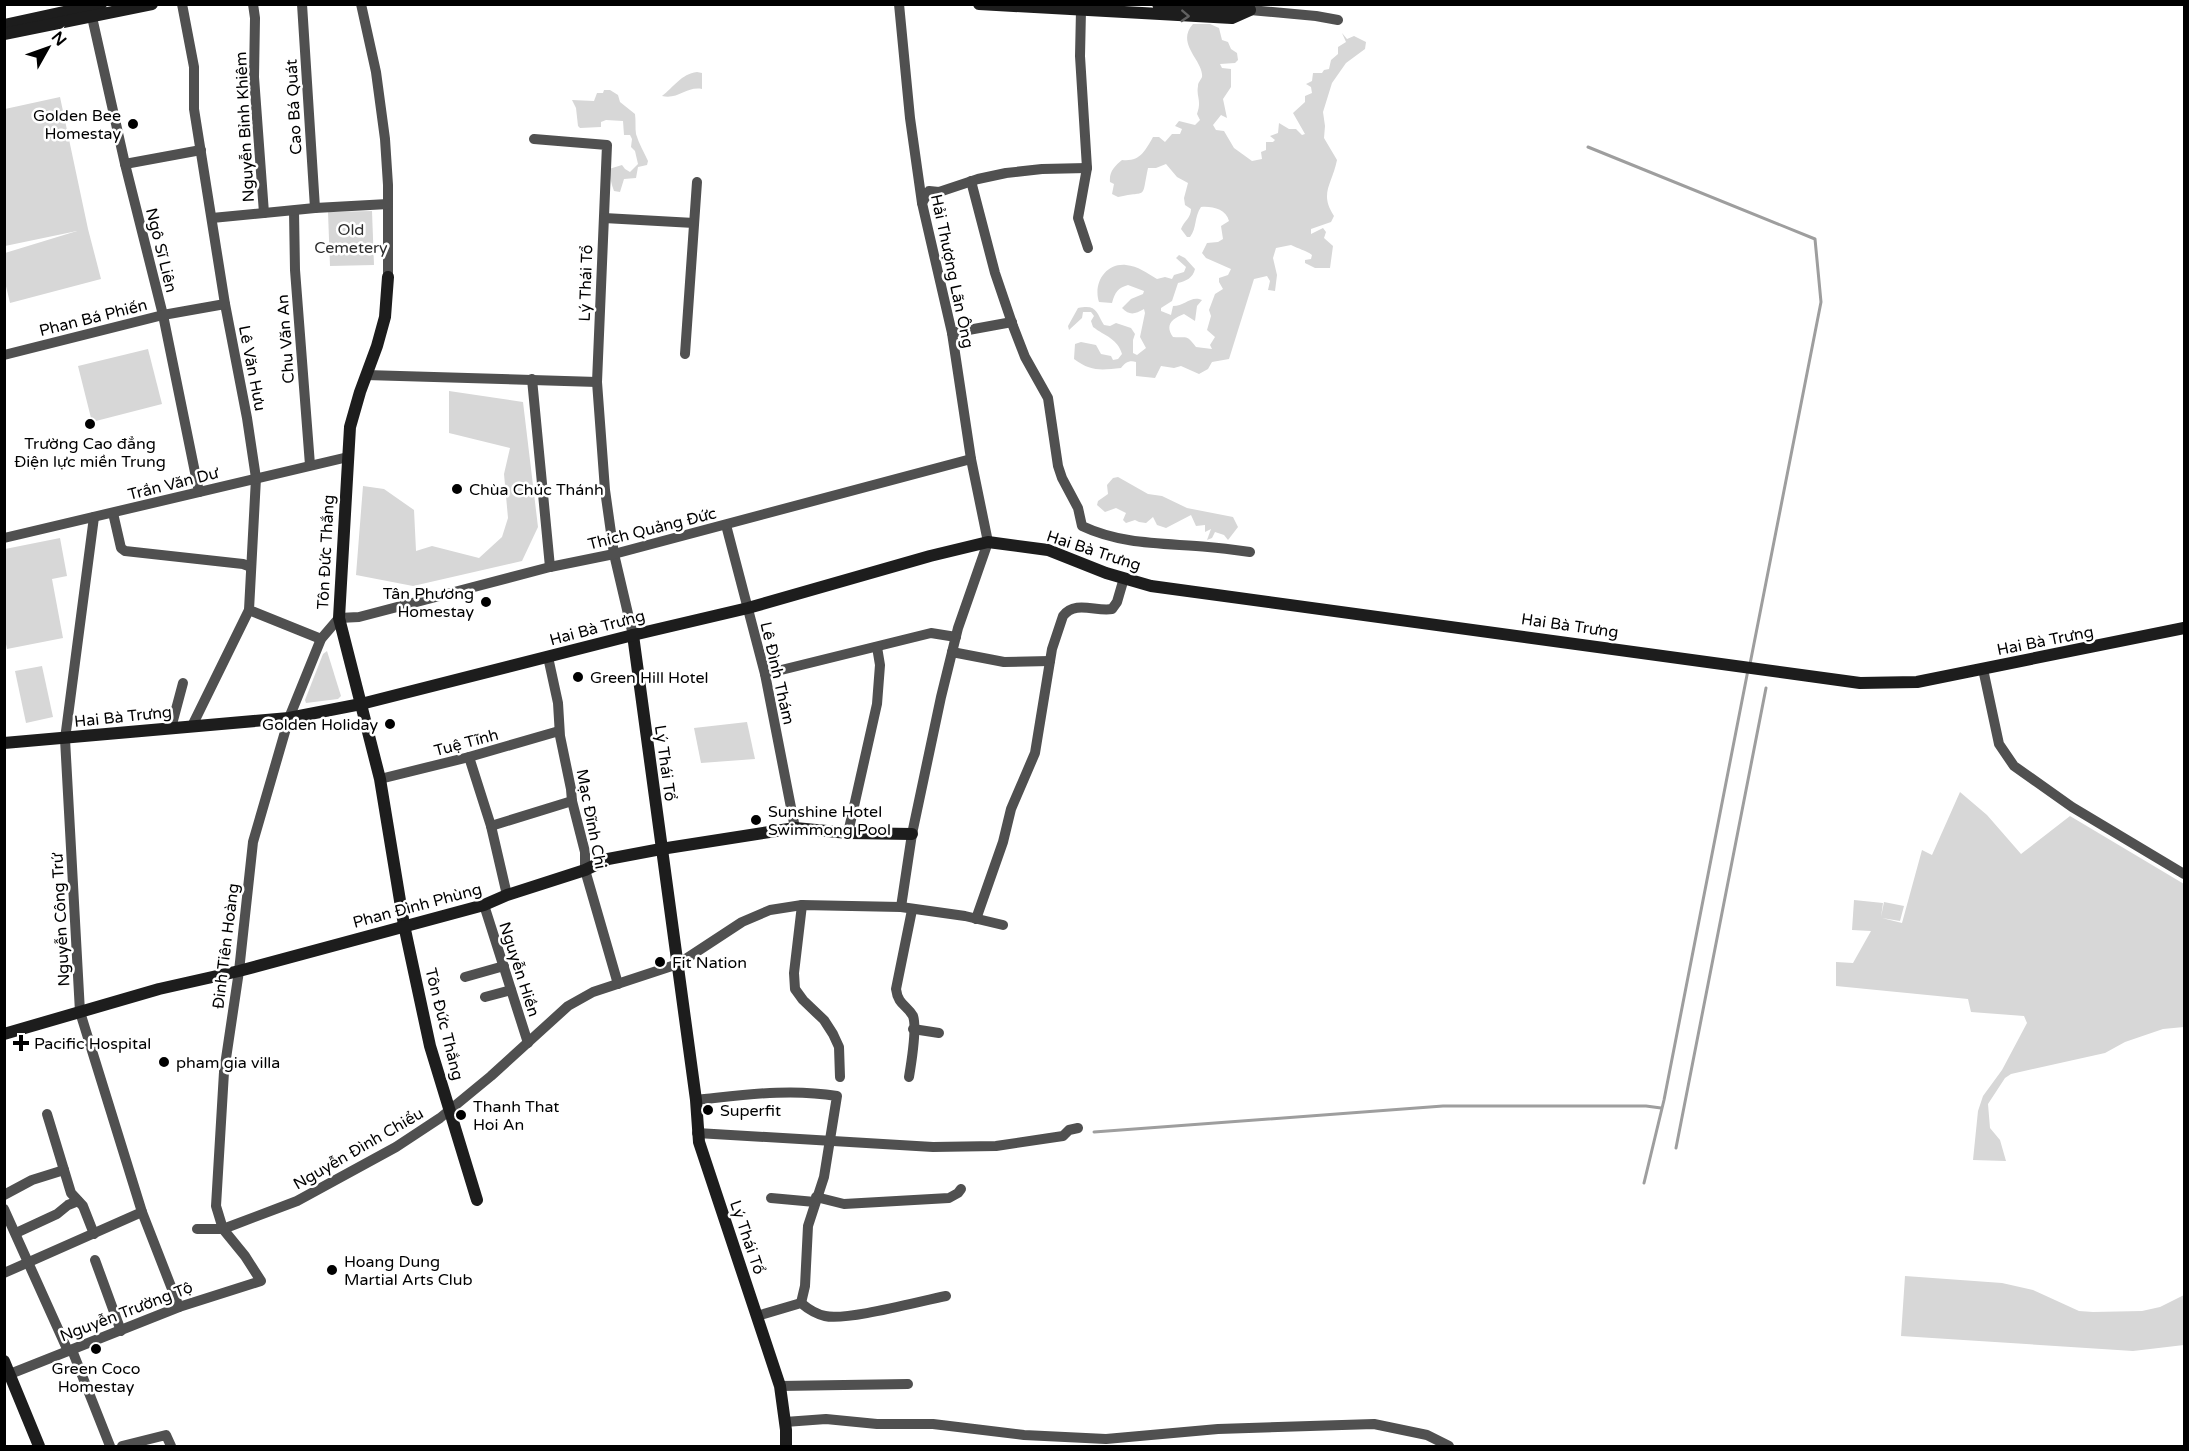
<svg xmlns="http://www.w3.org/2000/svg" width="2189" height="1451" viewBox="0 0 2189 1451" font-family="'Varela Round',sans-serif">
<rect width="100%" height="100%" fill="#fff"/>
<g fill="#d7d7d7">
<path d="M1193 24H1210L1219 28 1222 40 1228 42 1231 49 1237 53 1238 60 1235 63 1220 64 1222 68 1231 69V87L1223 99 1227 118 1221 115 1213 125 1216 130 1224 131 1234 148 1252 161 1262 159 1261 152 1266 150V142H1273L1275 140 1270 136 1278 133 1279 123 1289 129H1296L1302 135 1305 134 1293 113 1305 102V96L1312 93 1311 87 1306 84 1312 81 1313 73H1322L1324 70 1329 69 1331 60 1338 54V47L1346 42 1342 33 1347 39 1354 36 1366 42 1365 49 1346 63 1332 83 1323 112 1325 126 1324 138 1337 160C1332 185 1319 193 1334 216L1331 222 1311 229V234L1323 228 1326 232 1324 238 1333 246 1330 268H1315L1305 263V260L1311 259 1312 255C1306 250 1298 249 1291 245L1276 248 1273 258 1277 275 1275 291 1268 290 1270 281 1267 276 1254 279 1229 359 1212 362 1208 369 1199 374 1181 366 1174 368 1161 366 1155 378 1136 376V362C1129 360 1125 363 1121 368 1102 370 1091 372 1074 359L1075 344 1081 342 1096 345 1101 354 1111 356 1113 360 1118 359 1122 354C1118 339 1105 336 1093 327L1091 321 1094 316 1091 312H1083L1082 318 1069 330 1068 326 1078 308C1097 304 1096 312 1104 325L1110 326 1116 323 1131 328 1135 334 1133 340V353L1137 355 1146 348 1140 337 1145 313 1144 309C1135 314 1130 316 1122 308L1131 299 1143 294 1144 291 1128 285C1118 288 1115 292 1112 303L1099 302C1093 284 1105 263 1126 265 1138 266 1147 273 1157 279L1165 277 1172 279 1174 275 1184 272 1186 267 1176 258 1179 255 1185 258 1195 269C1193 278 1186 281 1178 283L1172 301 1161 308V311L1171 315 1173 306C1185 306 1191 295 1202 300L1197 306 1195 321 1184 314C1173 318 1164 325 1173 337 1188 338 1186 334 1196 347L1212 349 1210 345 1215 337 1207 330 1211 316 1209 310 1215 294 1223 289 1219 282V278L1228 275 1231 269 1206 258 1202 253 1207 243 1218 242 1223 239 1221 226 1229 221C1226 209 1212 206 1201 207 1194 217 1197 228 1190 237H1187L1181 229C1184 221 1191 218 1191 209L1185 205 1184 198 1188 183 1177 177 1166 164 1156 168H1148C1141 201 1149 190 1118 197L1112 194 1114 184 1110 182C1109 171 1115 166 1122 160 1140 162 1145 151 1153 137H1159L1165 142 1172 134H1180L1182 129 1175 126 1179 121 1195 125 1200 120 1197 114C1202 100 1196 97 1198 86 1198 82 1201 80 1202 77 1204 61 1175 44 1193 24Z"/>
<path d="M697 72 702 73V89C687 86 678 100 662 96 674 87 681 74 697 72Z"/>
<path d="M604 90H610L618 95 620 102 635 114C636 121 635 128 636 134 639 144 644 152 648 161L647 165 638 167 636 178 624 179 620 192 614 191C611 184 610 176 609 169L622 165 625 169 630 172 638 164 635 151 631 147 632 139 630 135H624L623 121 606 120 601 122V127L580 128 578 126 576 108 572 100 594 101 597 93H603Z"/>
<polygon points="60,97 88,229 101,279 10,303 5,282 5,253 77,231 5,246 5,109"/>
<polygon points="372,211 374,265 330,266 328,212"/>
<polygon points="148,349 162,404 92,422 78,366"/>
<polygon points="449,391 523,402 538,527 522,561 413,586 356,575 363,486 384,489 414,510 416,551 432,546 479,558 502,537 508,518 504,474 510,448 449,433"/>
<polygon points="1118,477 1148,494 1162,496 1187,508 1233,517 1238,527 1228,540 1224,535 1215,532 1212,538 1207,540 1211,529 1205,532 1205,525 1196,526 1191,515 1166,528 1157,525 1153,517 1146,523 1139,522 1135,520 1126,523 1123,520 1126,513 1116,508 1105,512 1097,505 1098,501 1108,494 1107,485 1113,478"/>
<polygon points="60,538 67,576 52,579 63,638 7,649 4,634 5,549"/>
<polygon points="327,651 341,696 338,699 306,703 305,700 323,654"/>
<polygon points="42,666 53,717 26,723 15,671"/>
<polygon points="747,722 755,759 701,763 694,728"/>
<polygon points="1960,792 1987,815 2021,854 2070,816 2184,884 2184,1027 2163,1029 2125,1042 2105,1053 2011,1074 2005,1078 1988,1104 1990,1128 2000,1140 2006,1161 1973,1160 1978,1111 1983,1096 2002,1070 2027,1023 2024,1016 1971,1012 1968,999 1836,986 1836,962 1853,963 1871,931 1852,930 1854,900 1883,903 1881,917 1884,902 1904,906 1900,921 1882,918 1902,923 1922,850 1932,855"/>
<polygon points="1905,1276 2002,1283 2033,1290 2079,1311 2093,1312 2142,1311 2160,1307 2184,1295 2184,1345 2133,1351 1901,1336"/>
</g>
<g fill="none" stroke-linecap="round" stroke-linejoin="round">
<g stroke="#9e9e9e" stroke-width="3">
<polyline points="1588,147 1815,239 1821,302 1750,664"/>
<polyline points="1094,1132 1443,1106 1646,1106 1661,1108"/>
<polyline points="1676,1148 1766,688"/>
<polyline points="1644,1183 1664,1100 1748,670"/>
</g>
<g stroke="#505050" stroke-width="10">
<polyline points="182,4 194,67 194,109 225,304 247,418 256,478 249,610 192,726"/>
<polyline points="253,4 255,18 254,77 264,213"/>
<polyline points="302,4 315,208"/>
<polyline points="361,4 376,72 385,139 388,185 388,277"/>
<polyline points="899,4 910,118 922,203 952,333 971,459 988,542 958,628 941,697 912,834 901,907"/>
<polyline points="1249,5 1250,10 1316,16 1338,20"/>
<polyline points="1081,10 1080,56 1087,168 1078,218 1088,248"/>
<polyline points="92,17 125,164 163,315 199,492"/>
<polyline points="534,139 607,145 597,382 605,490 614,554 633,635"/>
<polyline points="125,164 201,150"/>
<path d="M971 181 995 273 1013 326 1025 357 1048 398 1058 466 1062 478 1078 508 1082 526C1122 545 1165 543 1208 547 1222 548 1236 550 1250 552"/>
<polyline points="922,203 929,191 939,192 978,179 1006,173 1042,169 1087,168"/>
<polyline points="294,211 295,270 310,465"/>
<polyline points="212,218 315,208 388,204"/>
<polyline points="604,218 694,223"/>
<polyline points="952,333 1012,322"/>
<polyline points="685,354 697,182"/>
<polyline points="4,355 163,315 225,304"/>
<polyline points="366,375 597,382"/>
<polyline points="532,379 550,567"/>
<polyline points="113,513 121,548 125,551 243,564 251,567"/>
<polyline points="94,517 65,739 80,1012 142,1212 179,1307"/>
<polyline points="726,525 765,674 795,828"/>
<polyline points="4,538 348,457"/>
<polyline points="249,610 321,639"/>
<polyline points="952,652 1004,662 1050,661"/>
<polyline points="548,657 558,703 560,736 571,789 572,801 585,852 585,870 618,984"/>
<polyline points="1983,669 1999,744 2014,766 2072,807 2184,874"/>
<polyline points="765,674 931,633 956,637"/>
<polyline points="171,728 183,683"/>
<polyline points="469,757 491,826 507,895"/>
<polyline points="380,779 469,757 559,731"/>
<polyline points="491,826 572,801"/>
<polyline points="848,833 877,704 880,665 877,647"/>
<polyline points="484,905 528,1043"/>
<polyline points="802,905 794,973 795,989 803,1000 824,1020 833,1034 839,1047 840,1077"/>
<path d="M976 919 1003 842 1011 809 1035 753 1052 649 1063 616C1075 600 1096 612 1112 609L1117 602 1124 578"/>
<polyline points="465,977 504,966"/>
<polyline points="485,997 511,990"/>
<polyline points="913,1029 939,1033"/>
<path d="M909 1077C911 1065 917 1027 913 1016 907 1005 898 1005 896 989L912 910"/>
<path d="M696 1100C745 1095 789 1088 837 1096L824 1177 808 1226 805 1286 801 1303"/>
<polyline points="47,1114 71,1193 83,1206 94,1234"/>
<polyline points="697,1133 933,1147 996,1146 1063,1136 1069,1130 1078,1128"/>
<polyline points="4,1195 32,1180 64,1170"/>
<polyline points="816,1197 844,1204 949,1198 958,1193 961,1189"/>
<polyline points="771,1198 815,1202"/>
<polyline points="4,1209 68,1351"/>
<polyline points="197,1229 223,1229 297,1201 396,1147 440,1118 491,1076 568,1006 593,992 678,964 742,922 770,910 802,905 901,907 965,916 1003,925"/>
<polyline points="16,1233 57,1214 68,1205 78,1201"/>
<polyline points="95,1260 121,1331"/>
<polyline points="4,1273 142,1212"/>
<path d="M757 1316 801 1303C808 1309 816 1314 825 1316 847 1321 920 1301 946 1296"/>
<polyline points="72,1350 110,1446"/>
<polyline points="10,1374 179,1307 261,1281 245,1256 223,1229 216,1206 224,1072 239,971 253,842 289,718 321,639 339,618 359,617 550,567 614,554 971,459"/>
<polyline points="780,1386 908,1384"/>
<polyline points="785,1422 826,1419 877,1424 933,1424 1024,1435 1106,1439 1218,1429 1374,1424 1427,1435 1449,1446"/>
<polyline points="122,1446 166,1435 171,1446"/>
</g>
<g stroke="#1d1d1d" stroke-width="12">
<polyline points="979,4 1232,18 1250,10 1158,4"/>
<polyline points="4,25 101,4"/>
<polyline points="4,34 152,4"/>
<polyline points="388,277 385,317 377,346 360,392 350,427 339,618 380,779 404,925 430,1046 477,1200"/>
<polyline points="633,635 696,1100 699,1142 780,1386 786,1430 786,1446"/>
<polyline points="4,743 289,718 361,704 633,635 748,608 930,556 988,542 1048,550 1106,573 1151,586 1860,683 1917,682 2184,628"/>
<polyline points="4,1034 159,989 239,971 484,905 507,895 585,870 608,859 661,849 795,828 848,833 912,834"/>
<polyline points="4,1361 39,1446"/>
</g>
</g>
<defs><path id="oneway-chevron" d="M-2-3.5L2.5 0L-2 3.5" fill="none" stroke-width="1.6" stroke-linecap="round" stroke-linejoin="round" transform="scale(1.5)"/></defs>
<use stroke="#616161" href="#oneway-chevron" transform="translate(1185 16) rotate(3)"/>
<g fill="#000" stroke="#fff" stroke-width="2">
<circle cx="133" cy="124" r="6"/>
<circle cx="90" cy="424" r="6"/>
<circle cx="457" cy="489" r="6"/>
<circle cx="486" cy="602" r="6"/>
<circle cx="578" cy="677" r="6"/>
<circle cx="390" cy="724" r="6"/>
<circle cx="756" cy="820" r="6"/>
<circle cx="660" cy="962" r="6"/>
<path d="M18 1034h6v6h6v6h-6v6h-6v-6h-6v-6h6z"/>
<circle cx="164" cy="1062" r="6"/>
<circle cx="708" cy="1110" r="6"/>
<circle cx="461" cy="1115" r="6"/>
<circle cx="332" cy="1270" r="6"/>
<circle cx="96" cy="1349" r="6"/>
</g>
<g text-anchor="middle" stroke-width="5" stroke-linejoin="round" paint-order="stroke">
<g font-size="16" fill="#000" stroke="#fff">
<text transform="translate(293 107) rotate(-93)" y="6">Cao Bá Quát</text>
<text transform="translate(244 127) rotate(-93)" y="6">Nguyễn Bỉnh Khiêm</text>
<text transform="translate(162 250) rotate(76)" y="6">Ngô Sĩ Liên</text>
<text transform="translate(953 271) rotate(78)" y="6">Hải Thượng Lãn Ông</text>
<text transform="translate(585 283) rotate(-88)" y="6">Lý Thái Tổ</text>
<text transform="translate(93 317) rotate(-14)" y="6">Phan Bá Phiến</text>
<text transform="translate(285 339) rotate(-94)" y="6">Chu Văn An</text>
<text transform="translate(253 368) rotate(79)" y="6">Lê Văn Hưu</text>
<text transform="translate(173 483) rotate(-14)" y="6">Trần Văn Dư</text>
<text transform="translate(652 528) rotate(-14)" y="6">Thích Quảng Đức</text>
<text transform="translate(1094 550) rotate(18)" y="6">Hai Bà Trưng</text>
<text transform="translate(325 552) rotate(-87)" y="6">Tôn Đức Thắng</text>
<text transform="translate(1570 625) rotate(8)" y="6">Hai Bà Trưng</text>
<text transform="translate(597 627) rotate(-15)" y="6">Hai Bà Trưng</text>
<text transform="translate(2045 640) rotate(-11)" y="6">Hai Bà Trưng</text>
<text transform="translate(778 673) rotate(77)" y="6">Lê Đình Thám</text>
<text transform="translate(123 716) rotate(-6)" y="6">Hai Bà Trưng</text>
<text transform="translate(466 742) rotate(-15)" y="6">Tuệ Tĩnh</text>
<text transform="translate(666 763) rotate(82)" y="6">Lý Thái Tổ</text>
<text transform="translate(592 819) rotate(79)" y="6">Mạc Đĩnh Chi</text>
<text transform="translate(417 905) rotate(-15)" y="6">Phan Đình Phùng</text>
<text transform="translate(60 920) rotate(-93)" y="6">Nguyễn Công Trứ</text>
<text transform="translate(225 946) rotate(-83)" y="6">Đinh Tiên Hoàng</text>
<text transform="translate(520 969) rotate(72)" y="6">Nguyễn Hiền</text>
<text transform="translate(445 1024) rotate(76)" y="6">Tôn Đức Thắng</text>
<text transform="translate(358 1148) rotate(-30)" y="6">Nguyễn Đình Chiểu</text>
<text transform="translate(748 1237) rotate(71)" y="6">Lý Thái Tổ</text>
<text transform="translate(126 1311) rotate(-21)" y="6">Nguyễn Trường Tộ</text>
</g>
<g font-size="16" fill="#000" stroke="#fff" text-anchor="start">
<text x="121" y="121" text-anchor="end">Golden Bee<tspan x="121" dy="18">Homestay</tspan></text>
<text x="90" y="449" text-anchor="middle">Trường Cao đẳng<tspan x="90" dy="18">Điện lực miền Trung</tspan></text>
<text x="469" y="495">Chùa Chúc Thánh</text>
<text x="474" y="599" text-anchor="end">Tân Phương<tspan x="474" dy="18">Homestay</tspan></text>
<text x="590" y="683">Green Hill Hotel</text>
<text x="378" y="730" text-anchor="end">Golden Holiday</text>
<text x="768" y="817">Sunshine Hotel<tspan x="768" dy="18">Swimmong Pool</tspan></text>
<text x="672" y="968">Fit Nation</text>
<text x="34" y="1049">Pacific Hospital</text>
<text x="176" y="1068">pham gia villa</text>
<text x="473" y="1112">Thanh That<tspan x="473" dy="18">Hoi An</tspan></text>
<text x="720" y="1116">Superfit</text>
<text x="344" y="1267">Hoang Dung<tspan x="344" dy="18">Martial Arts Club</tspan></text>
<text x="96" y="1374" text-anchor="middle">Green Coco<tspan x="96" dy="18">Homestay</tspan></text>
</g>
<g font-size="16" fill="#2e2e2e" stroke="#fff">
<text x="351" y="235">Old<tspan x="351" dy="18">Cemetery</tspan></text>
</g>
</g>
<rect width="2189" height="1451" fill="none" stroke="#000000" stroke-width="12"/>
<g transform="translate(48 48) rotate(50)" stroke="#ffffff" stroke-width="4.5" paint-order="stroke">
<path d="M0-4.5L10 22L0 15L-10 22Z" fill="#000000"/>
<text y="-9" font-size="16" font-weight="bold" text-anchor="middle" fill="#000000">N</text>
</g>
</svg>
